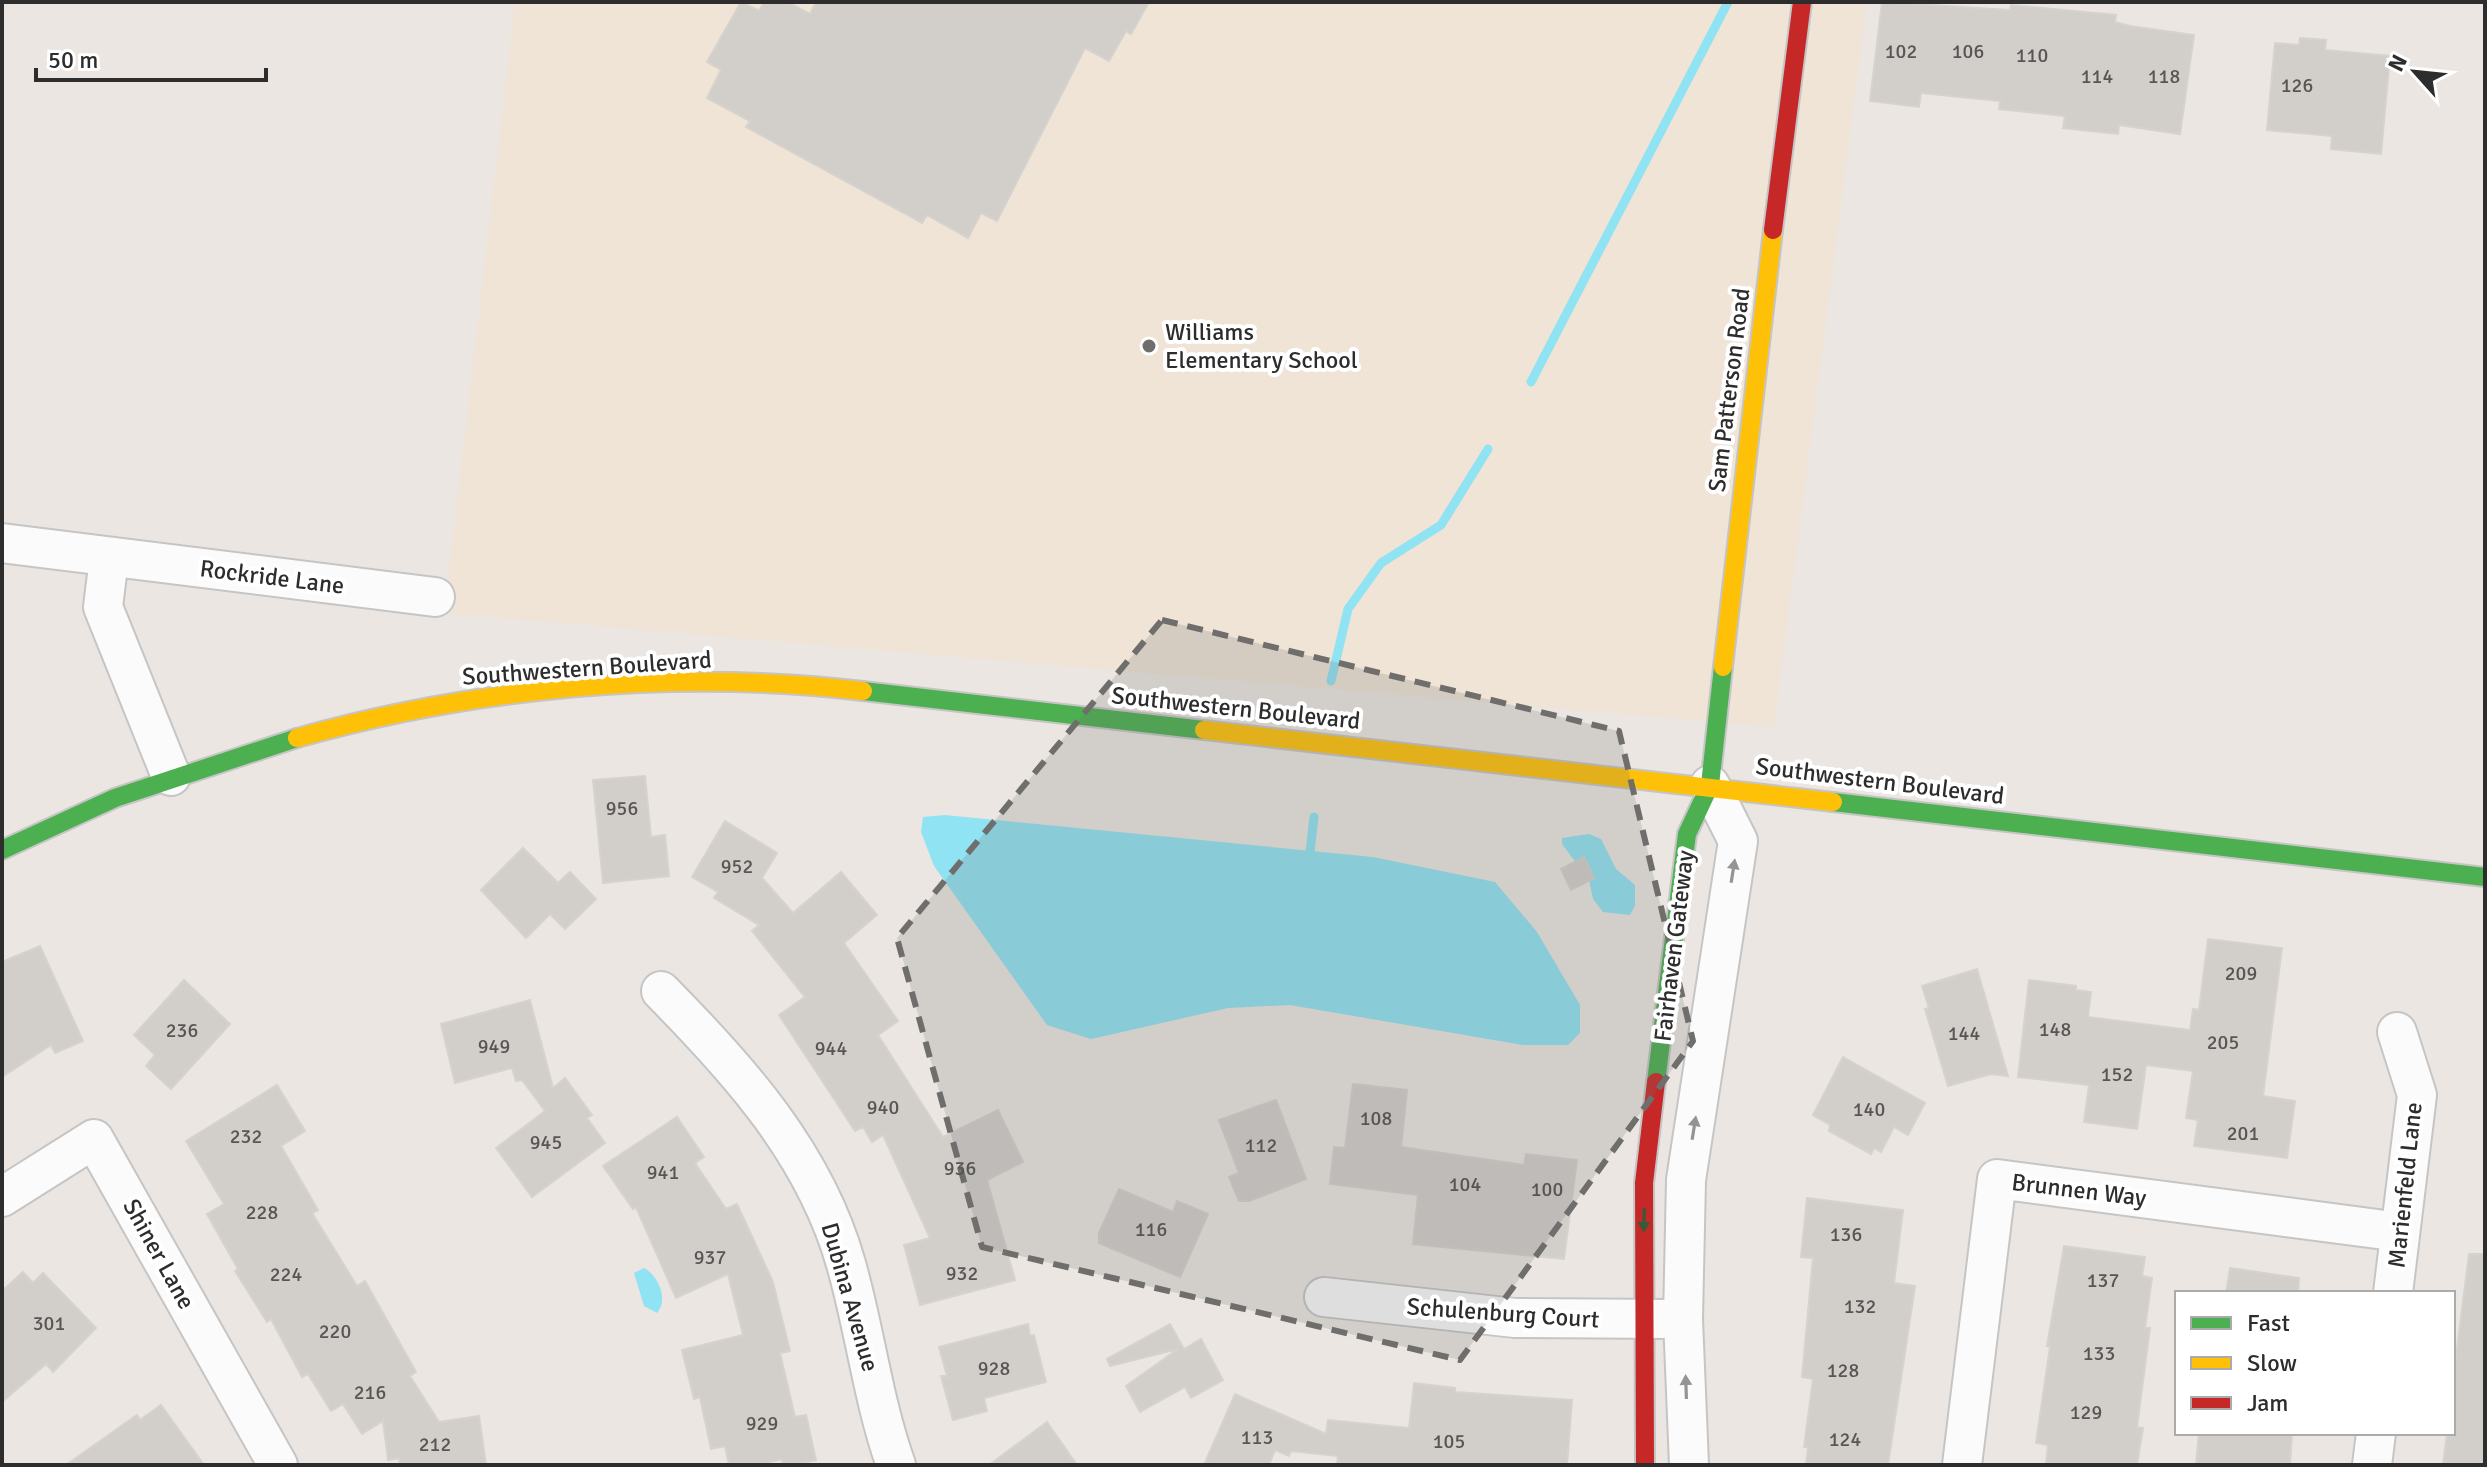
<svg xmlns="http://www.w3.org/2000/svg" width="2487" height="1467" viewBox="0 0 2487 1467" font-family="Signika,sans-serif">
<rect width="100%" height="100%" fill="#ebe6e2"/>
<polygon fill="#efe4d6" points="515,2 1867,2 1774,727 444,613"/>
<g fill="#90e3f2">
<polygon points="945,815 1373,857 1495,882 1537,932 1580,1005 1580,1033 1568,1045 1523,1045 1290,1005 1228,1008 1091,1039 1047,1025 934,866 921,832 923,817"/>
<polygon points="1589,834 1601,839 1616,869 1635,885 1635,906 1630,915 1603,912 1593,899 1589,880 1562,844 1562,838"/>
<path d="M644 1268C658 1275 669 1300 657 1313L644 1306 634 1273Z"/>
</g>
<g fill="none" stroke-linecap="round" stroke-linejoin="round">
<g stroke="#90e3f2" stroke-width="9">
<polyline points="1531,382 1728,2"/>
<polyline points="1331,681 1348,609 1381,563 1441,525 1488,449"/>
<polyline points="1309,861 1314,817"/>
</g>
</g>
<g fill="#d2cfcb" stroke="#d6d2ce" stroke-width="2">
<polygon points="741,2 759,11 764,2 788,2 810,14 816,2 1149,2 1131,34 1126,31 1109,61 1085,48 997,221 981,213 968,238 927,215 922,223 746,127 750,121 707,98 721,70 707,62"/>
<polygon points="1882,2 2010,10 2011,5 2116,15 2115,22 2130,26 2194,35 2180,134 2119,125 2118,134 2063,128 2065,116 1999,109 2000,101 1921,93 1919,107 1870,101"/>
<polygon points="2300,38 2326,40 2325,50 2390,56 2381,154 2331,149 2332,136 2267,130 2275,43 2299,45"/>
<polygon points="645,776 651,837 665,835 669,876 603,883 593,780"/>
<polygon points="725,821 777,853 762,878 793,913 841,872 877,915 844,943 898,1021 878,1035 943,1137 998,1110 1023,1162 987,1180 1015,1280 920,1305 904,1245 930,1238 883,1135 872,1142 863,1127 855,1131 779,1015 805,997 752,931 759,925 714,898 718,892 692,877"/>
<polygon points="523,848 558,883 570,872 596,899 565,929 550,914 526,938 481,890"/>
<polygon points="1584,857 1594,878 1571,890 1561,869"/>
<polygon points="2208,939 2282,948 2263,1096 2295,1101 2287,1158 2194,1146 2198,1120 2186,1118 2193,1071 2146,1065 2137,1129 2084,1122 2089,1085 2018,1077 2029,980 2076,986 2076,990 2091,992 2088,1017 2190,1030 2193,1009 2199,1010"/>
<polygon points="40,946 83,1041 55,1053 51,1045 2,1077 2,962"/>
<polygon points="1977,969 2008,1076 1991,1074 1948,1086 1925,1009 1929,1008 1922,986"/>
<polygon points="184,980 230,1024 171,1089 146,1066 155,1055 134,1035"/>
<polygon points="530,1000 553,1088 565,1078 592,1115 587,1118 605,1143 532,1197 496,1148 545,1111 522,1080 516,1081 512,1068 455,1083 441,1024"/>
<polygon points="1843,1057 1925,1103 1908,1135 1894,1127 1881,1152 1874,1148 1871,1154 1829,1131 1830,1125 1813,1115"/>
<polygon points="1353,1084 1407,1090 1401,1147 1524,1165 1526,1154 1577,1160 1564,1259 1413,1244 1418,1195 1330,1184 1334,1147 1345,1148"/>
<polygon points="277,1085 305,1131 281,1146 318,1210 312,1213 357,1286 365,1281 416,1372 410,1376 439,1422 479,1416 486,1465 400,1465 399,1458 388,1460 383,1421 362,1434 343,1404 331,1411 308,1374 302,1377 271,1319 267,1322 235,1271 238,1269 207,1214 224,1204 186,1141"/>
<polygon points="1276,1100 1306,1179 1249,1201 1239,1201 1229,1177 1239,1173 1219,1120"/>
<polygon points="677,1117 704,1157 695,1163 726,1209 737,1204 773,1282 790,1351 780,1353 795,1417 806,1415 816,1460 793,1465 783,1465 782,1459 756,1465 729,1465 725,1446 711,1449 700,1397 694,1399 682,1350 743,1335 728,1274 676,1298 636,1207 633,1209 603,1166"/>
<polygon points="1119,1189 1173,1212 1177,1201 1208,1214 1180,1277 1099,1243 1099,1233"/>
<polygon points="1807,1198 1903,1210 1894,1283 1915,1286 1888,1465 1806,1465 1808,1447 1804,1447 1813,1379 1802,1377 1813,1258 1801,1257"/>
<polygon points="2064,1246 2145,1257 2142,1276 2152,1278 2145,1328 2150,1328 2137,1427 2143,1428 2137,1465 2046,1465 2048,1445 2036,1443 2050,1347 2047,1346"/>
<polygon points="2469,1254 2485,1254 2485,1465 2443,1465 2447,1433 2453,1433 2453,1380"/>
<polygon points="2230,1268 2299,1278 2298,1293 2226,1293"/>
<polygon points="23,1272 33,1283 43,1273 96,1328 53,1372 46,1364 2,1402 2,1291"/>
<polygon points="1028,1324 1030,1336 1034,1335 1046,1382 984,1398 987,1411 953,1420 941,1376 947,1376 939,1347"/>
<polygon points="1170,1324 1184,1349 1201,1339 1223,1380 1191,1398 1185,1387 1140,1412 1126,1386 1178,1349 1110,1366 1107,1359"/>
<polygon points="1414,1383 1455,1388 1455,1392 1572,1400 1567,1465 1337,1465 1338,1456 1291,1451 1289,1456 1275,1450 1269,1465 1204,1465 1235,1394 1326,1434 1328,1420 1409,1428"/>
<polygon points="161,1405 204,1465 66,1465 137,1415 140,1420"/>
<polygon points="1047,1422 1077,1465 989,1465"/>
<polygon points="2199,1433 2292,1433 2290,1465 2196,1465"/>
</g>
<g fill="none" stroke-linecap="round" stroke-linejoin="round">
<g stroke="#c6c5c5" stroke-width="42">
<g id="street">
<polyline points="2,543 435,597"/>
<polyline points="109,558 103,607 171,776"/>
<path d="M661 991C739 1070 815 1154 846 1264 865 1330 873 1401 896 1465"/>
<polyline points="2,1197 94,1139 278,1465"/>
<polyline points="2393,1293 2417,1095 2397,1032"/>
<polyline points="1324,1297 1515,1318 1672,1319"/>
<polyline points="1689,1465 1683,1319 1686,1180 1738,841 1710,785"/>
<polyline points="1962,1465 1997,1179 2400,1232"/>
<polyline points="2372,1465 2376,1433"/>
</g>
</g>
<g stroke="#c6c5c5" stroke-width="22">
<g id="fast">
<polyline points="863,691 1204,730"/>
<polyline points="1833,802 2485,877"/>
<polyline points="2,850 115,798 297,738"/>
<polyline points="1656,1082 1687,834 1710,785 1723,667"/>
</g>
</g>
<g stroke="#c6c5c5" stroke-width="22">
<g id="slow">
<polyline points="1723,667 1773,230"/>
<polyline points="1204,730 1833,802"/>
<path d="M297 738C479 687 675 669 863 691"/>
</g>
</g>
<g stroke="#c6c5c5" stroke-width="22">
<g id="jam">
<polyline points="1773,230 1802,2"/>
<polyline points="1645,1465 1644,1183 1656,1082"/>
</g>
</g>
<use href="#street" stroke="#fcfbfb" stroke-width="38"/>
<use href="#fast" stroke="#4caf50" stroke-width="18"/>
<use href="#slow" stroke="#ffc107" stroke-width="18"/>
<use href="#jam" stroke="#c62828" stroke-width="18"/>
</g>
<defs><path id="oneway-solid" d="M-6-.8H1V-3.2L6.5 0L1 3.2V.8H-6Z" transform="scale(2)"/></defs>
<g fill="#949494">
<use href="#oneway-solid" transform="translate(1733 871) rotate(-81)"/>
<use href="#oneway-solid" transform="translate(1694 1128) rotate(-81)"/>
<use href="#oneway-solid" transform="translate(1686 1387) rotate(-92)"/>
</g>
<use fill="#385a39" href="#oneway-solid" transform="translate(1644 1220) rotate(91)"/>
<path fill="#706e6c" fill-opacity="0.2" stroke="#706e6c" stroke-width="6" stroke-dasharray="16 10" stroke-linejoin="round" d="M1162 620 1619 731 1693 1041 1460 1360 982 1247 897 938Z"/>
<circle fill="#706e6c" stroke="#fff" stroke-width="3" cx="1149" cy="346" r="8"/>
<g text-anchor="middle" stroke-width="8" stroke-linejoin="round" paint-order="stroke">
<g font-size="20" fill="#575655">
<text x="1901" y="58">102</text>
<text x="1968" y="58">106</text>
<text x="2032" y="62">110</text>
<text x="2097" y="83">114</text>
<text x="2164" y="83">118</text>
<text x="2297" y="92">126</text>
<text x="622" y="815">956</text>
<text x="737" y="873">952</text>
<text x="2241" y="980">209</text>
<text x="2055" y="1036">148</text>
<text x="182" y="1037">236</text>
<text x="1964" y="1040">144</text>
<text x="2223" y="1049">205</text>
<text x="494" y="1053">949</text>
<text x="831" y="1055">944</text>
<text x="2117" y="1081">152</text>
<text x="883" y="1114">940</text>
<text x="1869" y="1116">140</text>
<text x="1376" y="1125">108</text>
<text x="2243" y="1140">201</text>
<text x="246" y="1143">232</text>
<text x="546" y="1149">945</text>
<text x="1261" y="1152">112</text>
<text x="960" y="1175">936</text>
<text x="663" y="1179">941</text>
<text x="1465" y="1191">104</text>
<text x="1547" y="1196">100</text>
<text x="262" y="1219">228</text>
<text x="1151" y="1236">116</text>
<text x="1846" y="1241">136</text>
<text x="710" y="1264">937</text>
<text x="962" y="1280">932</text>
<text x="286" y="1281">224</text>
<text x="2103" y="1287">137</text>
<text x="1860" y="1313">132</text>
<text x="49" y="1330">301</text>
<text x="335" y="1338">220</text>
<text x="2099" y="1360">133</text>
<text x="994" y="1375">928</text>
<text x="1843" y="1377">128</text>
<text x="370" y="1399">216</text>
<text x="2086" y="1419">129</text>
<text x="762" y="1430">929</text>
<text x="1257" y="1444">113</text>
<text x="1845" y="1446">124</text>
<text x="1449" y="1448">105</text>
<text x="435" y="1451">212</text>
</g>
<g font-size="24" fill="#2d2d2d" stroke="#fff" text-anchor="start">
<text x="1165" y="340">Williams<tspan x="1165" dy="28">Elementary School</tspan></text>
</g>
<g font-size="24" fill="#2d2d2d" stroke="#fff">
<text transform="translate(1729 390) rotate(-83)" y="8">Sam Patterson Road</text>
<text transform="translate(272 577) rotate(7)" y="8">Rockride Lane</text>
<text transform="translate(587 668) rotate(-4)" y="8">Southwestern Boulevard</text>
<text transform="translate(1236 708) rotate(6)" y="8">Southwestern Boulevard</text>
<text transform="translate(1880 781) rotate(7)" y="8">Southwestern Boulevard</text>
<text transform="translate(1674 946) rotate(-83)" y="8">Fairhaven Gateway</text>
<text transform="translate(2405 1185) rotate(-84)" y="8">Marienfeld Lane</text>
<text transform="translate(2079 1190) rotate(7)" y="8">Brunnen Way</text>
<text transform="translate(159 1254) rotate(61)" y="8">Shiner Lane</text>
<text transform="translate(850 1297) rotate(74)" y="8">Dubina Avenue</text>
<text transform="translate(1503 1313) rotate(4)" y="8">Schulenburg Court</text>
</g>
</g>
<rect width="2487" height="1467" fill="none" stroke="#2d2d2d" stroke-width="8"/>
<rect x="2175" y="1291" width="280" height="144" fill="#ffffff" stroke="#ababab" stroke-width="2"/>
<rect x="2191" y="1317" width="40" height="12" fill="#4caf50" stroke="#ababab" stroke-width="2"/>
<text x="2247" y="1331" font-size="24" fill="#2d2d2d">Fast</text>
<rect x="2191" y="1357" width="40" height="12" fill="#ffc107" stroke="#ababab" stroke-width="2"/>
<text x="2247" y="1371" font-size="24" fill="#2d2d2d">Slow</text>
<rect x="2191" y="1397" width="40" height="12" fill="#c62828" stroke="#ababab" stroke-width="2"/>
<text x="2247" y="1411" font-size="24" fill="#2d2d2d">Jam</text>
<g transform="translate(2415 72) rotate(297)" stroke="#ffffff" stroke-width="6" paint-order="stroke">
<path d="M0-6L14 30L0 20L-14 30Z" fill="#2d2d2d"/>
<text y="-12" font-size="22" font-weight="bold" text-anchor="middle" fill="#2d2d2d">N</text>
</g>
<path d="M36 68v12h230v-12" fill="none" stroke="#2d2d2d" stroke-width="4"/>
<text x="48" y="68" font-size="24" fill="#2d2d2d" stroke="#ffffff" stroke-width="6" paint-order="stroke">50 m</text>
</svg>
